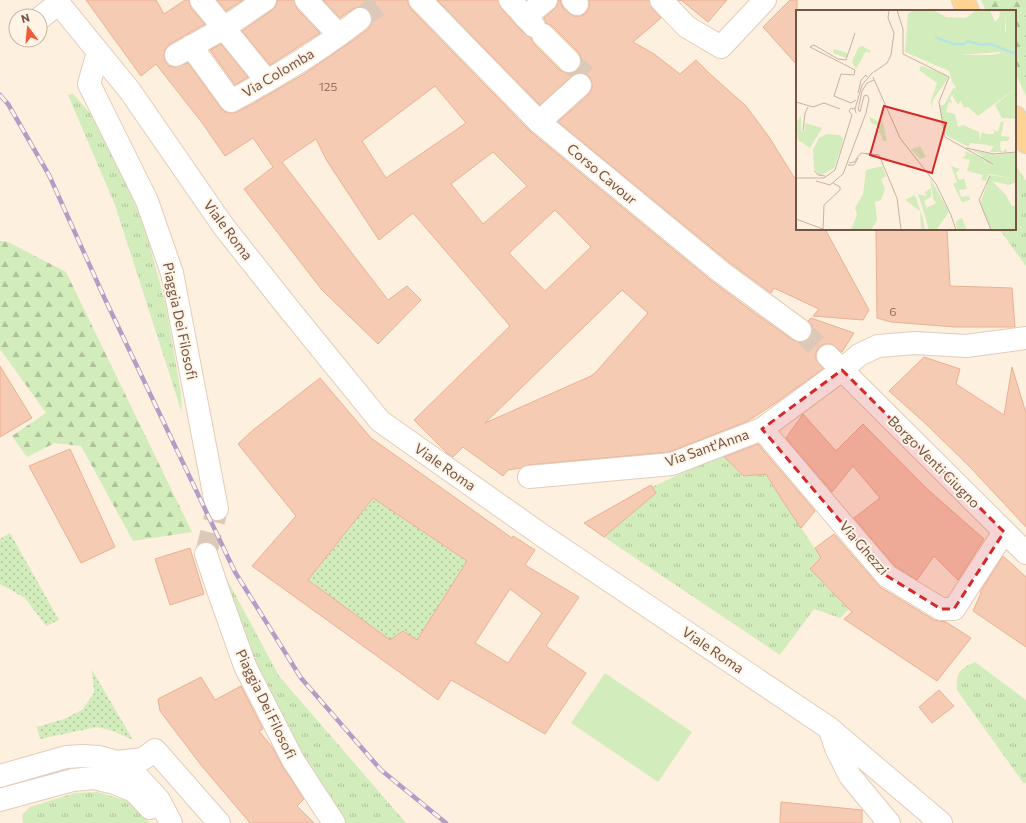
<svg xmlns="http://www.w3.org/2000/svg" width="1026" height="823" viewBox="0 0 1026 823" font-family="Commissioner,sans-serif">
<defs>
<pattern id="grass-tufts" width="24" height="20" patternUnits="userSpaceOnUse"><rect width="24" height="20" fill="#d2ecbc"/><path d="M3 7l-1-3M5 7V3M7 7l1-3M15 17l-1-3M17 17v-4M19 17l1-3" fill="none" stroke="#afc29a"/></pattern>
<pattern id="forest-firs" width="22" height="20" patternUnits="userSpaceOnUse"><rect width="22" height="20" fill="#d2ecbc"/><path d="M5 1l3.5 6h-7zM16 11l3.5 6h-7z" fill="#afc29a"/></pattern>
<pattern id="garden-dots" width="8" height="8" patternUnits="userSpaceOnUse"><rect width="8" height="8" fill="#d2ecbc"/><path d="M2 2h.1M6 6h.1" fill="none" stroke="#afc29a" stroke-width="1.8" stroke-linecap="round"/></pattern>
</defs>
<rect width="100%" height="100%" fill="#fef0de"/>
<g fill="url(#grass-tufts)">
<polygon points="73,94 98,122 123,174 146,232 166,306 181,394 182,413 115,205 68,95"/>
<polygon points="1015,164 1026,181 1026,266 999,229 1015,229"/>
<path d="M721 455 744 476 766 474C784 503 803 530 821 558L810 569 831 591 860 598 840 618 814 609 780 655 604 537 630 515 626 499Z"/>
<polygon points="222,570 279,676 406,823 343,823 292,741 245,643"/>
<path d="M975 662 1026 700V782L1024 784 957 690C956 673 959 669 975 662Z"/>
<polygon points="97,792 128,801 150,823 23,823 22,815 30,807 75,793"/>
</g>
<g fill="url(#forest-firs)">
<polygon points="981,0 1026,0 1026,96 1015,72 1015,11 986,11"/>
<polygon points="0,241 8,242 66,272 192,532 133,541 81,446 55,443 27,457 12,436 46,413 0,349"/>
</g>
<g fill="url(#garden-dots)">
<polygon points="373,498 467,561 417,640 403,631 390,640 308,580"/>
<polygon points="10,533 59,620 46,626 25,598 0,584 0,539"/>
<polygon points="92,670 133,740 113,731 97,727 40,739 37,727 64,719 82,710 94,693"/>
</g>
<polygon fill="#d2ecbc" points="605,673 692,732 658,782 571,723"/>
<g fill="#f6cbb3" stroke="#eab092" fill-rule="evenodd">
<path d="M86 0H156L164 14 185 0H189L191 8 205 24 170 44 165 49 164 55 165 61 169 66 175 67 188 63 221 108 225 112 231 113 237 112 254 103 304 74 352 41 368 29 371 24 372 17 370 12 365 8 359 7 353 9 340 18 323 0H408V3L411 9 531 132 713 282 756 314 793 340 798 342 805 341 810 337 812 331V325L808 321 811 318 854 333 842 352 831 344H824L819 347 816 352V359L823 369 774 404 748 421 669 452 528 465 521 468 508 470 503 476 463 447 453 457 447 453 414 420 510 326 413 213 379 240 327 161 316 139 282 162 388 300 407 286 421 300 378 344 322 290 244 189 273 167 253 138 225 156 203 124 156 64 141 76ZM435 86 466 123 386 178 362 141ZM493 152 527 186 483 224 451 184ZM555 210 591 247 545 291 509 253ZM622 290 648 313 596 372 591 376 485 423Z"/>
<polygon points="217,0 243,0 226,11"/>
<polygon points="277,0 294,0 297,9 320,33 270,65 242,31 272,10 276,6"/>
<polygon points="437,0 498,0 501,8 516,25 525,34 531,38 534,44 560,70 566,73 573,73 578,70 581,64 581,57 578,52 552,26 546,23 544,18 554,9 557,5 558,0 561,0 561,4 564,9 574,16 581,16 586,13 589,7 589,0 649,0 652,8 661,18 633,42 654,54 680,74 696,60 710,74 746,106 769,137 797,182 797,229 825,229 869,310 863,320 813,316 819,309 774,288 771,293 729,262 558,122 589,94 592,88 592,83 589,76 583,73 578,73 572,76 540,105"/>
<polygon points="678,0 727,0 708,22 681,0 680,1"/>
<polygon points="790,0 797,0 797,65 763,27"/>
<polygon points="221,44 248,77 235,85 210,50"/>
<polygon points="876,229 947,229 950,286 1012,288 1015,327 955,327 891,322 877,318"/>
<polygon points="924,357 960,369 956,384 1004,415 1012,367 1026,413 1026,527 970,467 925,423 889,391"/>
<polygon points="0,366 32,418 0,437"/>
<path d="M320 378 371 438 512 538 513 536 535 550 525 565 579 597 546 646 586 673 545 734 451 680 438 700 252 566 296 516 238 444 253 430ZM373 498 467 561 417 640 403 631 390 640 308 580ZM510 589 542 613 508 663 475 643Z"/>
<polygon points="803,414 836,451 863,424 926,488 984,539 958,580 934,556 917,580 895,566 854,518 880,498 853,466 832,492 786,438"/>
<polygon points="758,444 815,511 801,528 784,503 766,474 744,476 724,457"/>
<polygon points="70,449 115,547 81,563 29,466"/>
<polygon points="651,485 656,493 604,537 584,523"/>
<polygon points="834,534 880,587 934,620 946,622 971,638 937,681 844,619 852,612 810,569 821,558 815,548"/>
<polygon points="190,548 204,594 170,605 155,559"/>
<polygon points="1003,556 1026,577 1026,647 973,611 981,593 980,592"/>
<polygon points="201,677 215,700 241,686 263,729 259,731 272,747 283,767 304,799 297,806 314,823 250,823 201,765 160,711 158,699"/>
<polygon points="939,690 954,706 932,723 919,707"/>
<polygon points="781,802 862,810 862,823 780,823"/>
</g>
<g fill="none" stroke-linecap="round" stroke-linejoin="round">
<g stroke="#dcc9b8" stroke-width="22" stroke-dasharray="22 11" stroke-linecap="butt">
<polyline points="360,19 385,0"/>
<polyline points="569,61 587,78 580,85"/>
<polyline points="800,330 828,356"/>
<polyline points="206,554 217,509"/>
</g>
<g stroke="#e3ccba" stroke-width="24">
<g id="minor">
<polyline points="56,0 130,91 224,227 289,309 380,421 546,538 829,728 941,823"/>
<polyline points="201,0 267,81"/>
<polyline points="306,0 339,35"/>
<polyline points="420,0 539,122 721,272 800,330"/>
<polyline points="510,0 534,26"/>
<polyline points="573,0 577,4"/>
<polyline points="661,0 687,27 721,47 765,0"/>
<polyline points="525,17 546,0"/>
<polyline points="40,18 59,3"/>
<polyline points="543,35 569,61"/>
<path d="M191 46 231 101C276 77 320 51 360 19"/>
<polyline points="98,52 89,84 147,201 172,273 217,509"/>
<polyline points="176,55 224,28 265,0"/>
<polyline points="539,122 580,85"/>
<polyline points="828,356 1026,553"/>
<polyline points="762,429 887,576 941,609 954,609 1004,532"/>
<polyline points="529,477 672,464 762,429 842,370 859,355 878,346 915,343 966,346 1026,338"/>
<polyline points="206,554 218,590 245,666 293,760 334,823"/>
<polyline points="831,733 836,748 850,776 889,823"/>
<polyline points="117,762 143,759 155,750 219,823"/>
<polyline points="0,776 66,757 83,756 99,757 117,762 136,775 159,800 171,823"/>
<polyline points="0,800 73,780 94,778 115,783 134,791 150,808"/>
</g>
</g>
<g stroke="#dbd3ce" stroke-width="24">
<g id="major">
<polyline points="963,0 968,11"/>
<polyline points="1015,117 1026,142"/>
</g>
</g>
<use href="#minor" stroke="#fff" stroke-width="22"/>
<use href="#major" stroke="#ffd394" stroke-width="22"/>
<g stroke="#b29dc7" stroke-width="4.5">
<polyline id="rail" points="0,95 8,104 49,175 104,297 235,572 301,678 381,770 446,823"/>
</g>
<use href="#rail" stroke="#fff4e6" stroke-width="3" stroke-dasharray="9" stroke-linecap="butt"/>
</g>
<path fill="#d62828" fill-opacity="0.2" stroke="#d62828" stroke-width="3" stroke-dasharray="8 5" stroke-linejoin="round" d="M842 370 1004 532 954 609H941L887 576 762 429Z"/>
<g text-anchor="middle" stroke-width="4" stroke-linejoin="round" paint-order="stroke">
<g font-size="12" fill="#967260">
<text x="328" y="91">125</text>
<text x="893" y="316">6</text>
</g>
<g font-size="14" fill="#765444" stroke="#fff4e6">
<text transform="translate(278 73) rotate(-31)" y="5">Via Colomba</text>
<text transform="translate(602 174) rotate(40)" y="5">Corso Cavour</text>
<text transform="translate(228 230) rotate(53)" y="5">Viale Roma</text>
<text transform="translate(180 321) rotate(78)" y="5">Piaggia Dei Filosofi</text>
<text transform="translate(707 448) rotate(-19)" y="5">Via Sant'Anna</text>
<text transform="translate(934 462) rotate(45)" y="5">Borgo Venti Giugno</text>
<text transform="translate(445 467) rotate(35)" y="5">Viale Roma</text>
<text transform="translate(864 548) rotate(49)" y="5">Via Ghezzi</text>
<text transform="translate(713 650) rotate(34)" y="5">Viale Roma</text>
<text transform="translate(266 704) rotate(64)" y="5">Piaggia Dei Filosofi</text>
</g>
</g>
<g transform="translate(796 10)">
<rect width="220" height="220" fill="#fef0de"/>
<path d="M208 27 220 36V78L182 106 172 97 168 98 165 91 162 95 161 93 157 87 160 77 156 72V56L152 52 164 45H196L218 40 205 31ZM38 39 52 43 50 48 37 43ZM125 56 148 64 152 68 137 90 136 99 135 90 141 73 123 60ZM5 106V122L9 121V113L26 118 14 138 2 130 0 113ZM186 122 202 129 199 136H193L184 130ZM124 136 130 147 124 149 115 139ZM86 156 90 166 85 169 89 179 85 190 79 192 81 210 75 220H51L56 218 61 204 59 198 67 184 70 160ZM155 156 164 159 160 163 163 170 168 169 171 179 163 180 165 187 173 186 174 190 166 192 157 174 161 172ZM134 168 153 202 140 220H133L127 200 140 193 137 188ZM191 175 210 185 215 195 220 197V220H204L193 199 184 193ZM119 185 127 209 129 220H125L124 201 109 190ZM166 208 171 220H161L160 211Z" fill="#d2ecbc"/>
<path d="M118 0H137L150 7 170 8 180 0H194L199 12 203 8 204 2 200 0H209V21L220 29V36L208 27 205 31 218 40 220 46 214 54 206 51 204 42 164 45 152 52 159 60 156 72 153 61 109 42 112 4ZM158 77 160 82 154 88 156 93 153 92 150 102 159 104 162 117 167 115 183 122 184 130 193 135 174 133 173 137 153 127 149 123 143 95H148ZM220 78V109L206 108 199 95ZM73 107 87 113 91 131H87L85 124 81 122 84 121 82 116 75 113ZM205 111 208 112 205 126 214 127 212 131H205L204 134 205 141H208L210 138 211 142H194L202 129 189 128 187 124H196L199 123 196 119 202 122ZM176 140 200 145 220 142V172L213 175 196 171 210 185 191 175 193 165 216 168 217 162 190 153 185 145ZM197 190 202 193 196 205 204 220H195L184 193 193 199Z" fill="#d2ecbc"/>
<path d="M209 0H220V30L210 21ZM66 36 75 41 73 43 70 41 60 59 56 52 62 38ZM169 141 186 148 190 154 166 148 170 145ZM135 178V187L128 191 131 198 127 200 122 184 130 186 129 182Z" fill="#d2ecbc"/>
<path d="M31 124 43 125 47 128 46 134 38 158 24 166 18 158 17 140 23 128ZM174 150 209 158 217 162 216 168 193 164 190 171 185 170 187 165 171 161ZM68.5 201a5.5 5.5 0 1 1 11 0a5.5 5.5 0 1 1-11 0Z" fill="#d2ecbc"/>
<path fill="none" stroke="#b2e3e9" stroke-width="2" d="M139 27 157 34H168L172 31 185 35 194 34 220 44"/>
<path fill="none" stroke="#c8b2a0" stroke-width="1" d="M101 0 107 19V44L153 67 143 92 149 127 197 154M59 23 50 50 42 49 18 35 14 37 59 60 58 65 45 64 38 86 55 93 60 90M78 62 91 53 95 45 98 23 92 8 93 0M77 67 104 128 140 174 155 205 160 220M62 83 65 70 70 65 71 67M0 92 17 97 28 93 44 99M59 99 66 75 77 62M64 101 62 100 66 81 71 73 78 70M56 105 53 101 55 98 59 99 60 103M7 121 9 103 12 97M170 138 198 144 220 142M70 144 82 145M53 153 58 152 65 143 83 145 101 188 105 220M52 155H58L62 148M18 160 22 165 29 166M194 166 183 190 195 220M0 168H28L39 160 56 105M20 171 34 175 47 164 70 103 73 89 71 85 68 86 64 102M0 209 27 219M27 220 28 195 44 180V177L37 173"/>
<path fill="#d62828" fill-opacity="0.15" stroke="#d62828" stroke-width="2" d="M88 96 150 113 136 163 74 145Z"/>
<rect width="220" height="220" fill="none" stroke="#765444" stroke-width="2"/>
</g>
<g transform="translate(28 28) rotate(344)"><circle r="19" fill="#fff4e6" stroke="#c8b4a5"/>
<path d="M0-3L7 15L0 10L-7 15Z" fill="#f45a38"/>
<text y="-6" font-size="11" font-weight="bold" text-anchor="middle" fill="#765444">N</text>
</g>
</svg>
